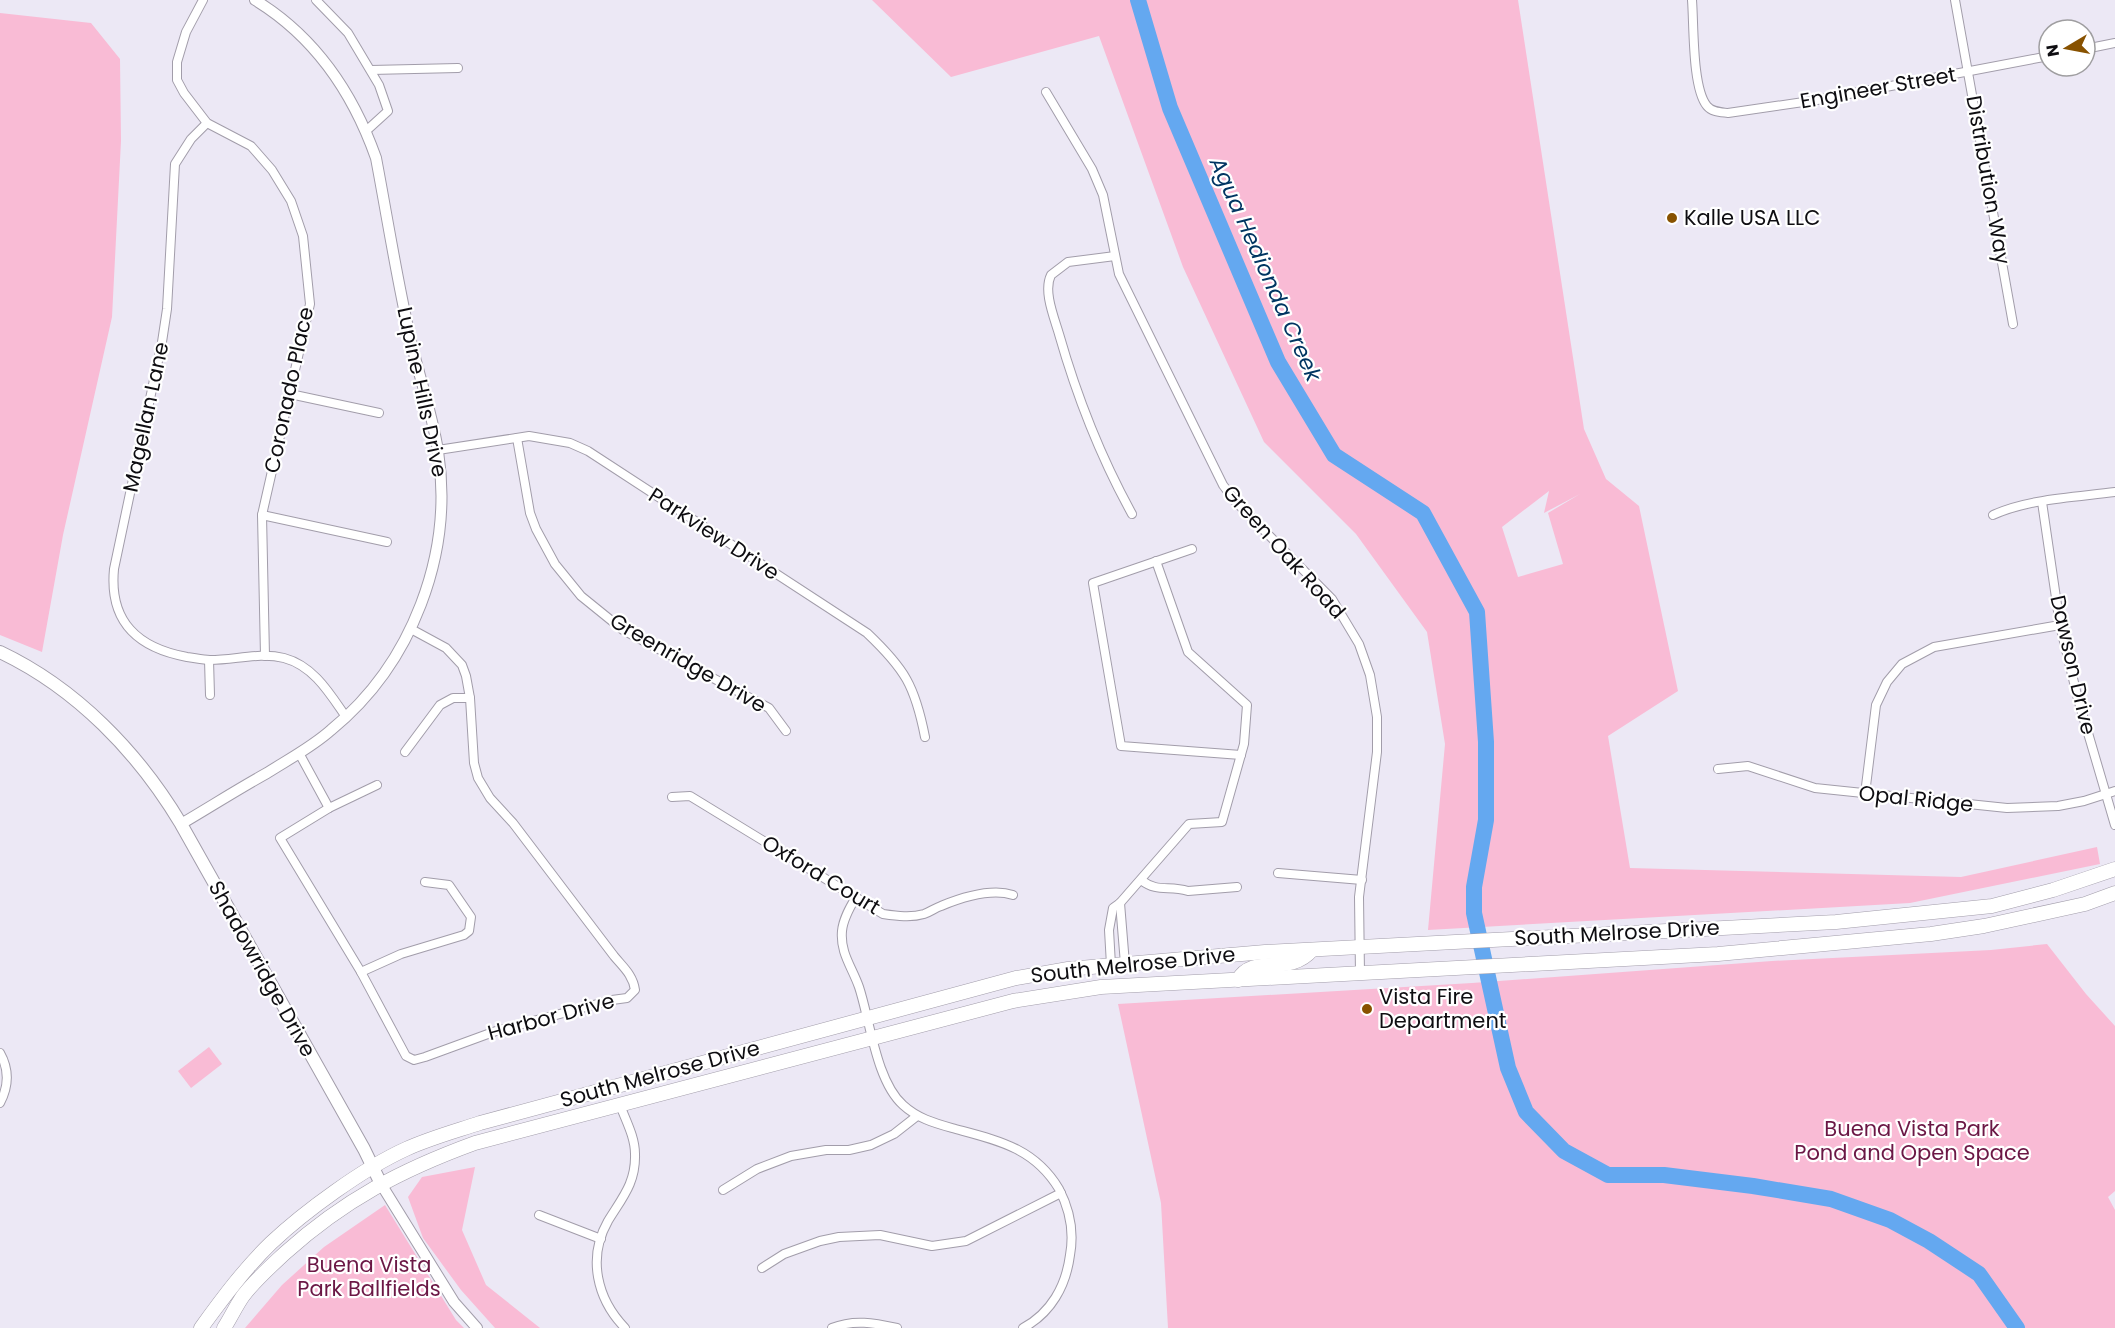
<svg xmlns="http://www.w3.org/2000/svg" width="2115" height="1328" viewBox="0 0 2115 1328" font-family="Poppins,sans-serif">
<rect width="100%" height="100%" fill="#ece8f5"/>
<g fill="#f9bbd5" fill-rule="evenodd">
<path d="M872 0H1518L1584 429 1606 479 1639 506 1678 691 1608 736 1630 868 1961 877 2097 847 2100 864 1910 903 1428 930 1445 744 1427 632 1356 534 1264 442 1183 267 1099 36 951 77ZM1549 491 1544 513 1580 494 1548 513 1563 564 1518 577 1502 527Z"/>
<polygon points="0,13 91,23 120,59 121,141 112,317 63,535 42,652 0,635"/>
<polygon points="2047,944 2086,994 2115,1026 2115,1191 2108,1197 2115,1210 2115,1328 1168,1328 1161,1203 1118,1004 1472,983 1772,961 1991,950"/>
<polygon points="209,1047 222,1064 191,1088 178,1071"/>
<polygon points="475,1167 462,1230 486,1285 540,1328 495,1328 461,1290 423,1238 408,1197 422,1177"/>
<polygon points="385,1205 456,1320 464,1328 245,1328 282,1285 324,1247"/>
</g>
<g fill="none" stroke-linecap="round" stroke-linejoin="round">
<polyline stroke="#64a8f0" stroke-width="16" points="1138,0 1170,108 1278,362 1334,455 1423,513 1477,612 1486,742 1486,820 1474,887 1474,913 1508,1068 1526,1112 1564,1151 1608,1175 1664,1175 1753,1186 1831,1199 1890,1220 1929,1241 1979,1274 2017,1328"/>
<g stroke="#a29daa" stroke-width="10">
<g id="minor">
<polyline points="203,0 186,32 177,62 177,80 184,93 207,123 251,146 272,170 291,201 303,236 310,304 262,515 265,656"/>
<polyline points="316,0 348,33 379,85 388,111 366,131"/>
<path d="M1692 0C1694 25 1692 88 1707 106 1712 112 1720 112 1728 113L1817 100 2049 56"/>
<polyline points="1955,0 2013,324"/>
<polyline points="2085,49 2115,43"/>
<polyline points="371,70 458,68"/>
<polyline points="1046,92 1092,169 1103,195 1119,274 1223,485 1235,501 1332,599 1359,644 1370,675 1377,717 1377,752 1359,897 1360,974"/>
<path d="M207 123 191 139 175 164 167 309 162 342 114 569C109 622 138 648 187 657 195 658 203 660 210 660 235 660 260 652 284 658 314 666 330 694 346 717"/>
<path d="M1115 256 1068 262 1051 275C1043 291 1054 317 1059 334 1077 397 1100 456 1132 514"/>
<polyline points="290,394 379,413"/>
<polyline points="517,438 530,513 536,529 555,564 581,596 623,630 769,708 786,731"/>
<path d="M438 450 529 436 570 443 588 451 867 633C905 669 915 686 925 737"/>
<polyline points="2042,502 2060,625 2078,699 2115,825"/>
<polyline points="262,515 387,542"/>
<path d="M1993 515C2027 499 2077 497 2115 492"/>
<polyline points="1192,549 1093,583 1121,746 1241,755"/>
<polyline points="209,660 210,695"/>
<polyline points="405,752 440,705 453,698 470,698"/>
<polyline points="299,753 329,808"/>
<polyline points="1718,769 1748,766 1815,788 2007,808 2058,806 2084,801 2115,791"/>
<path d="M377 785 329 808 280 838 361 972 406 1056 414 1060 425 1057 496 1031 612 1000 627 998 635 990C633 975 623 967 614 956L513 823 490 798 478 778 474 763 470 698 466 676 462 665 446 648 411 629"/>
<polyline points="1865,794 1876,705 1887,682 1902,664 1934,647 2060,625"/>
<path d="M672 797 690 796 883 914C897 916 911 918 924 914 930 912 935 908 941 906 963 897 991 888 1013 895"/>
<polyline points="1278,873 1362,880"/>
<path d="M1141 880C1158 893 1168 885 1188 891L1237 887"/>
<path d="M856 897C850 907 843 919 842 931 840 953 852 967 859 987 870 1020 876 1081 903 1105 917 1118 934 1123 952 1128 996 1140 1034 1147 1059 1189 1070 1210 1074 1233 1070 1255 1066 1286 1051 1313 1023 1328"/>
<polyline points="1120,903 1125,964"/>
<polyline points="1111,965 1109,930 1113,908 1120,903 1189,824 1222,822 1244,744 1247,705 1188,652 1156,561"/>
<polyline points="361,972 401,954 464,935 469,931 471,917 449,885 425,882"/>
<path d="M0 1053C9 1069 9 1086 0 1103"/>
<path d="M620 1105C626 1121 635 1137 635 1154 636 1183 622 1198 608 1221 587 1258 597 1299 625 1328"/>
<polyline points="723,1190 757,1169 791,1156 826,1150 849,1150 871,1145 894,1134 917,1116"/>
<polyline points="539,1215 601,1239"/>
<polyline points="762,1268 784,1254 820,1241 839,1237 880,1235 932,1246 966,1241 1061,1193"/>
<path d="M832 1328C854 1319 874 1323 897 1328"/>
</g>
</g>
<g stroke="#a29daa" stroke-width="12">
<g id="tertiary">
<path d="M181 824C210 807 238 789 267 773 289 759 312 747 331 730 412 664 454 554 438 451 432 411 417 371 409 332 396 274 387 216 376 158 353 93 314 36 255 0"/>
<polyline points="381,1184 454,1302 477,1328"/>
</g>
</g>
<g stroke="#a29daa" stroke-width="14">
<path id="secondary" d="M0 652C76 688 138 752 181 824L364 1149 381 1184"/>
</g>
<g stroke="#a29daa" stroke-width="15">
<g id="primary">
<path d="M1238 980C1253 953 1289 977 1312 950"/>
<path d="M201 1328C222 1299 245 1268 271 1243 305 1211 364 1168 406 1149 430 1138 456 1131 480 1123L1016 978 1068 969 1265 952 1836 922 1992 906 2053 890 2115 869"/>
<path d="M224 1328C231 1317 236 1306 243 1296 255 1280 270 1267 285 1253 344 1200 401 1170 475 1143L1013 1001 1101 987 1718 954 1931 934 1984 926 2085 904 2115 893"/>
</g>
</g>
<use href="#minor" stroke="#fff" stroke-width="8"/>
<use href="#tertiary" stroke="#fff" stroke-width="10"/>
<use href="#secondary" stroke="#fff" stroke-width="12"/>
<use href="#primary" stroke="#fff" stroke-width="14"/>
</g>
<g fill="#885200" stroke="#fff" stroke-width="2">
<circle cx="1672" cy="218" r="6"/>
<circle cx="1367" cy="1009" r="6"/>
</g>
<g text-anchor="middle" stroke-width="4.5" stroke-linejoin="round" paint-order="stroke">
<g font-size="21" fill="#0e0d11" stroke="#fff">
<text transform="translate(1878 88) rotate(-10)" y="7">Engineer Street</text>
<text transform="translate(1988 180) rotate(80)" y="7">Distribution Way</text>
<text transform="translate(289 390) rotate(-78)" y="7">Coronado Place</text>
<text transform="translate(422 392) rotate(78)" y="7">Lupine Hills Drive</text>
<text transform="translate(146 417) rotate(-78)" y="7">Magellan Lane</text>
<text transform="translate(714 534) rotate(33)" y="7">Parkview Drive</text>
<text transform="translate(1284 552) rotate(48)" y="7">Green Oak Road</text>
<text transform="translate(688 663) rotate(30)" y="7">Greenridge Drive</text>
<text transform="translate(2073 665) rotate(77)" y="7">Dawson Drive</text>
<text transform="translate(1916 799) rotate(6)" y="7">Opal Ridge</text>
<text transform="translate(821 875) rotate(31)" y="7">Oxford Court</text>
<text transform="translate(1617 933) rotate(-3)" y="7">South Melrose Drive</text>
<text transform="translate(1133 965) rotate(-6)" y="7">South Melrose Drive</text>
<text transform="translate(262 969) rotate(61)" y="7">Shadowridge Drive</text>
<text transform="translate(551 1017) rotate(-15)" y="7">Harbor Drive</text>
<text transform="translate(660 1074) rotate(-15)" y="7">South Melrose Drive</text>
</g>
<g font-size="21" fill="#0e0d11" stroke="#fff" text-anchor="start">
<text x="1684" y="225">Kalle USA LLC</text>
<text x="1379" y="1004">Vista Fire<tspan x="1379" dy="24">Department</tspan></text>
</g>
<g font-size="21" fill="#6b1745" stroke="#fff">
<text x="1912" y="1136">Buena Vista Park<tspan x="1912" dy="24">Pond and Open Space</tspan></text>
<text x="369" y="1272">Buena Vista<tspan x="369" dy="24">Park Ballfields</tspan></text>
</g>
<g font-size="22" font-style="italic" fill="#013562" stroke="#fff">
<text transform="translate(1266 269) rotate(66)" y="8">Agua Hedionda Creek</text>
</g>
</g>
<g transform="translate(2067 48) rotate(260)"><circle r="28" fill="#ffffff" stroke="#9f9ea0" stroke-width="1.5"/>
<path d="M0-4.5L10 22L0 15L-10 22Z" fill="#885200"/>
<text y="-9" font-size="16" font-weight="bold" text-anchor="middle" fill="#0e0d11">N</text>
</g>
</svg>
